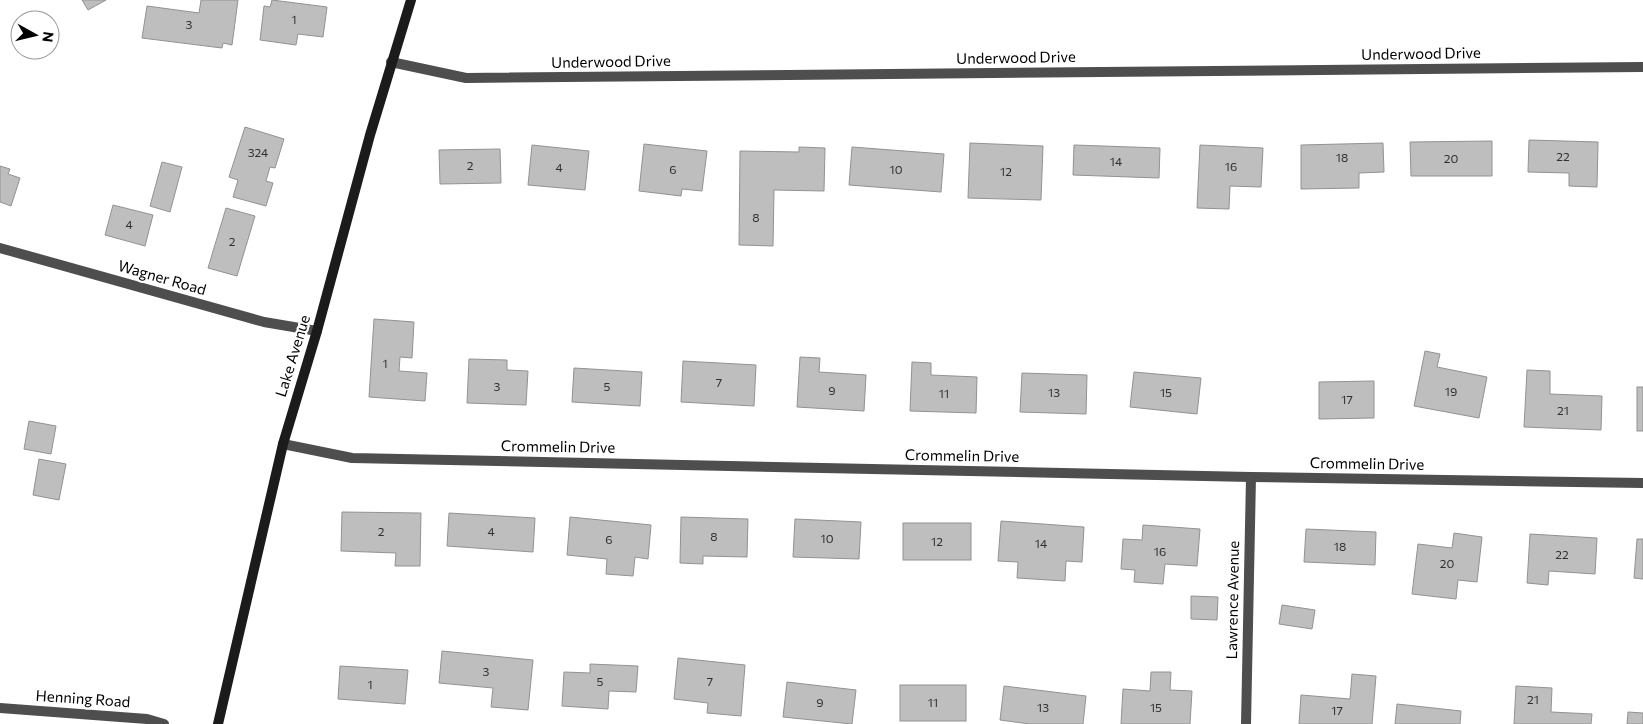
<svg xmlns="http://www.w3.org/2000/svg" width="1643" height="724" viewBox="0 0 1643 724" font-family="Commissioner,sans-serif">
<rect width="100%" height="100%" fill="#fff"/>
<g fill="#bebebe" stroke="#929292">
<polygon points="82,0 106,0 88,10"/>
<polygon points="201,0 238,0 232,45 223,43 222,48 142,38 147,6 199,13"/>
<polygon points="272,0 327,7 323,37 298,34 296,45 260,40 264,6 270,7"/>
<polygon points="245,127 284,139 275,168 270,167 266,181 273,183 266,206 233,197 238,180 229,177"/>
<polygon points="1529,140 1598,142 1597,187 1569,186 1569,173 1528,172"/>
<polygon points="1492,141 1492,176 1411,176 1410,142"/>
<polygon points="970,143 1043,146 1041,200 968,198"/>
<polygon points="1383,143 1384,172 1359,173 1359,188 1301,189 1301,145"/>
<polygon points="644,144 707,151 702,191 682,189 681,196 639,191"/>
<polygon points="532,145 589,151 585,190 528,185"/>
<polygon points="1074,145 1160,148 1159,178 1073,175"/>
<polygon points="1200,145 1263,148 1261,187 1230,186 1229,209 1197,208"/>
<polygon points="799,147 825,148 824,191 774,190 773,246 739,245 740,151 799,152"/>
<polygon points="852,147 944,154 941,192 849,185"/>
<polygon points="500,149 501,183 440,184 439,150"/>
<polygon points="162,162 182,167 170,212 150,206"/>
<polygon points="0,166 10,169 8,174 20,178 11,206 0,202"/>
<polygon points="113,205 153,215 145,246 105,235"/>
<polygon points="226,208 255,216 237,276 208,268"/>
<polygon points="374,319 414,322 412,358 400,357 399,371 427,373 425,401 369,397"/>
<polygon points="1425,351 1440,354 1437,367 1487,377 1479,418 1414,406"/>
<polygon points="800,357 820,358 819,372 866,375 864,411 797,407"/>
<polygon points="469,359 507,360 507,370 528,371 526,405 467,403"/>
<polygon points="683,361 756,365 754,406 681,402"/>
<polygon points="912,362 931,363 931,375 977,377 976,413 910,411"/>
<polygon points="574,368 642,372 640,406 572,402"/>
<polygon points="1527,370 1550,371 1550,394 1602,396 1601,430 1524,427"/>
<polygon points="1134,372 1201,378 1197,414 1130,407"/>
<polygon points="1022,373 1087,375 1086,414 1020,412"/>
<polygon points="1374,381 1374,418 1319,419 1319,382"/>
<rect x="1637" y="387" width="6" height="44"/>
<polygon points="29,421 56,426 51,454 24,449"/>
<polygon points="39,459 66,464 59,500 33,495"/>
<polygon points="342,512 421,513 420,566 395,566 396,553 341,551"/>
<polygon points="449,513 535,518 533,552 447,546"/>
<polygon points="570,517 651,525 648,559 635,557 633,576 606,574 607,559 567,555"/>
<polygon points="681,517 748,519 747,557 703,556 703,564 680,563"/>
<polygon points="795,519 861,522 859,559 793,557"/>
<polygon points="1001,521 1084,527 1082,562 1066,561 1065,581 1017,578 1018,562 998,561"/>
<rect x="903" y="523" width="68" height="37"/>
<polygon points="1143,525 1200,529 1197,566 1165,564 1163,584 1134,582 1135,570 1121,569 1123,539 1142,540"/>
<polygon points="1306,529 1376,532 1375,565 1304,562"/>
<polygon points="1454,533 1482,537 1477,582 1458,580 1456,599 1412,594 1418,544 1452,548"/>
<polygon points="1530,534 1597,538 1595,574 1549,571 1548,585 1527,583"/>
<polygon points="1637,539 1643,539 1643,579 1634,578"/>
<polygon points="1191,596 1218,597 1217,620 1191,619"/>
<polygon points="1282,605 1315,610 1312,629 1279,624"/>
<polygon points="442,651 533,660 528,710 491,707 493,688 439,683"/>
<polygon points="678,658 745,665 741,716 707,713 708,703 674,699"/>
<polygon points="590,664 638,666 636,692 609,691 608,709 562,706 564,672 590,673"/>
<polygon points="340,666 408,670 405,704 338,699"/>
<polygon points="1151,672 1171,672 1170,690 1192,691 1190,724 1121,724 1123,689 1150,691"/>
<polygon points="1352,674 1376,676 1372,724 1299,724 1301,695 1350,699"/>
<polygon points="787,682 856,690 852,724 783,717"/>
<rect x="900" y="685" width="66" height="36"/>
<polygon points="1004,686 1086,696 1083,724 1030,724 1000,720"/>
<polygon points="1516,686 1552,688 1551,712 1592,714 1591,724 1514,724"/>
<polygon points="1397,704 1461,711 1460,724 1395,724"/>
<polygon points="1628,712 1643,713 1643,724 1627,724"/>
</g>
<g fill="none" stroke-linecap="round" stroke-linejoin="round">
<g stroke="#4e4e4e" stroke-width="10">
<polyline points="391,62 466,78 1643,67"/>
<polyline points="0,248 264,322 317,331"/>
<polyline points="283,444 352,458 1251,477 1643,483"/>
<polyline points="1246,724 1251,477"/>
</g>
<polyline stroke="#4e4e4e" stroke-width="10" points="0,708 147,719 164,724"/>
<polyline stroke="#1b1b1b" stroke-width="10" points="218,724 283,444 317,331 370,135 411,0"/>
</g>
<g text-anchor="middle" stroke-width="4.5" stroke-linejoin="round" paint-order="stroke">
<g font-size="12" fill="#303030">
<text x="294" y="24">1</text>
<text x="189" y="29">3</text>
<text x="258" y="157">324</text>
<text x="1563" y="161">22</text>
<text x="1342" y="162">18</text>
<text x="1451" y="163">20</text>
<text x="1116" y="166">14</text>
<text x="470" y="170">2</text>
<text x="1231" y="171">16</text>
<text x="559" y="172">4</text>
<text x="673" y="174">6</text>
<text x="896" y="174">10</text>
<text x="1006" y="176">12</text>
<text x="756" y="222">8</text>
<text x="129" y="229">4</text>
<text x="232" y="246">2</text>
<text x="385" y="368">1</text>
<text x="719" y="387">7</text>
<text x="497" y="391">3</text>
<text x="607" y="391">5</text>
<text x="832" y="395">9</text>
<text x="1451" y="396">19</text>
<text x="1054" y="397">13</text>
<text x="1166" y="397">15</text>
<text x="944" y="398">11</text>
<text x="1347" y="404">17</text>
<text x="1563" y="415">21</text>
<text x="381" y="536">2</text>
<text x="491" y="536">4</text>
<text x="714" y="541">8</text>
<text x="827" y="543">10</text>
<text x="609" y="544">6</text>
<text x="937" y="546">12</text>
<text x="1041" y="548">14</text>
<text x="1340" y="551">18</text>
<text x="1160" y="556">16</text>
<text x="1562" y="559">22</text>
<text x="1447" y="568">20</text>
<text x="486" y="676">3</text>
<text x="600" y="686">5</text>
<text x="710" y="686">7</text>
<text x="370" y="689">1</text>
<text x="1533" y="704">21</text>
<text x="820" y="707">9</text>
<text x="933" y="707">11</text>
<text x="1043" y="712">13</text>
<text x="1156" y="712">15</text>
<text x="1337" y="715">17</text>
</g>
<g font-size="15" fill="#000" stroke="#fff">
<text transform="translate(1421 54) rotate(-1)" y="5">Underwood Drive</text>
<text transform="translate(1016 58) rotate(-1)" y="5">Underwood Drive</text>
<text transform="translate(611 62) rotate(-1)" y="5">Underwood Drive</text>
<text transform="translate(162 278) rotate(16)" y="5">Wagner Road</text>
<text transform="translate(293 356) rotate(-73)" y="5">Lake Avenue</text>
<text transform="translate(558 447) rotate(1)" y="5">Crommelin Drive</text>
<text transform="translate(962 456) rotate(1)" y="5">Crommelin Drive</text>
<text transform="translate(1367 464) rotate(1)" y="5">Crommelin Drive</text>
<text transform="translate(1233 600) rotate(-89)" y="5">Lawrence Avenue</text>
<text transform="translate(83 699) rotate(4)" y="5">Henning Road</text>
</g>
</g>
<g transform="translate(35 35) rotate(98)"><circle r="24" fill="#ffffff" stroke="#999999"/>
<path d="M0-4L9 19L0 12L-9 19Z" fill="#000000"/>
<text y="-8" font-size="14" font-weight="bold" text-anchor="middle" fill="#000000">N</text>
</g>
</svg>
